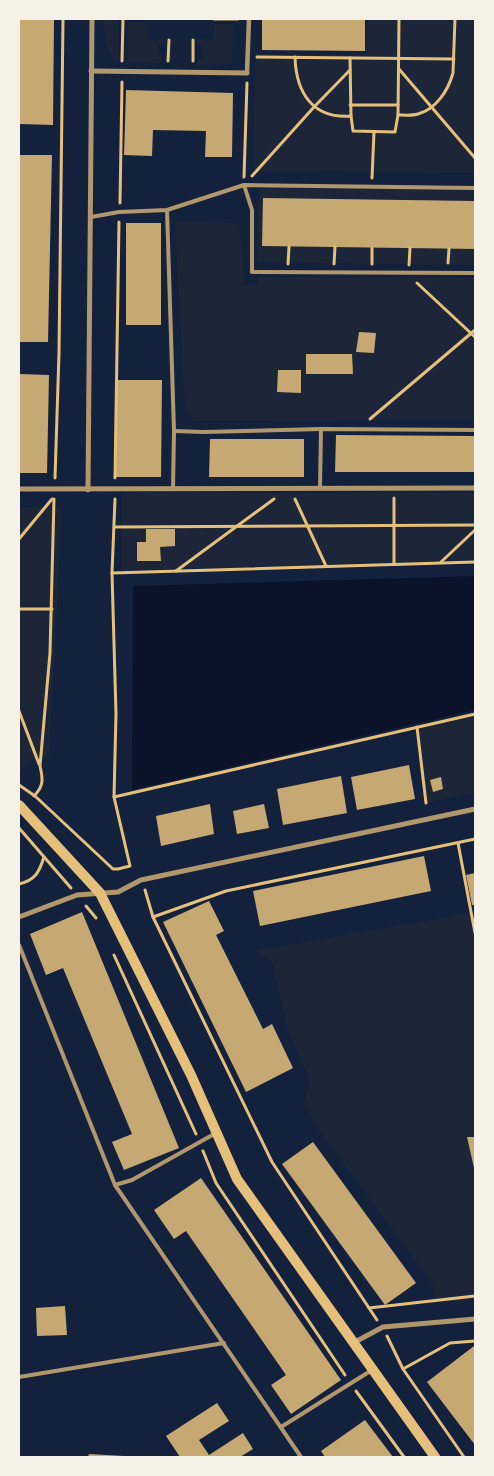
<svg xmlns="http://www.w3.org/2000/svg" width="494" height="1476" viewBox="0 0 494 1476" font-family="'Roboto Condensed',sans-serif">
<rect width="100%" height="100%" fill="#14213d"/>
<g fill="#1d2539">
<path d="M104 19H118V61C104 50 104 35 104 19Z"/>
<polygon points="368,19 475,19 475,173 254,171 255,54 367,55"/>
<polygon points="128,22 148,23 148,40 163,40 163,44 159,44 158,56 161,56 161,63 127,62"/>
<polygon points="214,24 233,24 232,64 197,64 197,59 203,59 203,46 197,45 197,39 213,40"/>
<polygon points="259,188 475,189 475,265 257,262"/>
<polygon points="175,222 239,223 245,285 258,285 259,277 475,278 475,420 192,421 185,410"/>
<polygon points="122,493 475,493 475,562 122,570"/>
<polygon points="19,507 62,508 49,757 36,757 19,773"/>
<polygon points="475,715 475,793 426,803 417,727"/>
<polygon points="475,912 475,1300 435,1302 434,1286 320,1131 304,1104 310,1080 288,1032 272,962 255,951"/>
</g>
<polygon fill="#0b132b" points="475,576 475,710 132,790 133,586"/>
<g fill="#c6a872">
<polygon points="19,19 54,19 53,125 19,124"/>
<polygon points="262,19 365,19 365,51 262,50"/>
<polygon points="126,90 233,93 232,157 205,157 206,131 153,130 152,156 124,155"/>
<polygon points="19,155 52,155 48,342 19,342"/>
<polygon points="263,198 475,201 475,249 262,246"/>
<rect x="126" y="223" width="35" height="102"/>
<polygon points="359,332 376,333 374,353 356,352"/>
<polygon points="306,354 352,354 353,374 306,374"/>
<polygon points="278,370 301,370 301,393 277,392"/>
<polygon points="19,374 49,375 47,473 19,473"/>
<polygon points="117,380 162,380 161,477 115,477"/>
<polygon points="336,435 475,436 475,472 335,472"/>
<polygon points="210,439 304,439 304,477 209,477"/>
<polygon points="146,529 175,529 175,546 160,547 161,561 137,561 137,542 146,542"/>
<polygon points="409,765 415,799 357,810 351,777"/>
<polygon points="341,776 347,813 283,825 277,789"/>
<polygon points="441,777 443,789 433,792 430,780"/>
<polygon points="210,804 214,834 161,846 156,816"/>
<polygon points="264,804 269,828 237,834 233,811"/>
<polygon points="424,856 431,891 260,926 253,891"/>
<polygon points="475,873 475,905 472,905 466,875"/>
<polygon points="209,901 224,931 216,935 263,1029 272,1024 293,1068 246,1092 163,922"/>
<polygon points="82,912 179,1148 124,1170 112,1142 132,1134 63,968 46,975 30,934"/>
<polygon points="467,1137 475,1137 475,1168 474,1168"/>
<polygon points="313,1142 416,1283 385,1305 282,1164"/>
<polygon points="201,1178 341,1380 291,1414 271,1385 286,1375 186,1231 174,1239 154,1210"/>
<polygon points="65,1306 67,1335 37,1336 36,1308"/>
<polygon points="474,1346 475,1348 475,1445 427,1382"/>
<polygon points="217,1403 229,1421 199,1440 209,1455 243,1433 253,1449 240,1457 180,1457 166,1436"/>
<polygon points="365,1420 393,1457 325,1457 321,1451"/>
<polygon points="89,1454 124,1456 124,1457 88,1457"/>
</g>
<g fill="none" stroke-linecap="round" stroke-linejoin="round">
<g stroke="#e5c07b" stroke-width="3">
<polyline points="214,19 238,19"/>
<polyline points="257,57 454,59"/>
<path d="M295 57C296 93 313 119 351 116L353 131 395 132 398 115C404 115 412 116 418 114 436 109 448 91 453 73L455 19"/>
<polyline points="350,58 351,116"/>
<polyline points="122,61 123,19"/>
<polyline points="168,61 169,40"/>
<polyline points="193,61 193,40"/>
<polyline points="399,69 475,158"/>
<polyline points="350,105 398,105"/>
<polyline points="398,115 399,19"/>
<polyline points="252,176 314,107 350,70"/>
<polyline points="244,177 247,83"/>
<polyline points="372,178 374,132"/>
<polyline points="120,203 122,82"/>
<polyline points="448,263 449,249"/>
<polyline points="288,264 289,247"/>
<polyline points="334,264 335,247"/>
<polyline points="372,264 372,248"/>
<polyline points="409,265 410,248"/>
<polyline points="417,283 475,337"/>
<polyline points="370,419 475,330"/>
<polyline points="55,478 59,353 63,19"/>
<polyline points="115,478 119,222"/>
<polyline points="295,499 326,566"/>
<polyline points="115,527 475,525"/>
<polyline points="19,539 52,499"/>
<polyline points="441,562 475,530"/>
<polyline points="394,564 394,498"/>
<polyline points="176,571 274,499"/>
<polyline points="112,573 475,562"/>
<polyline points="19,609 52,609"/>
<polyline points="19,711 39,764"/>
<polyline points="417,727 426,803"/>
<polyline points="19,785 35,796 113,869 118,869 130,866 114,797 116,714 112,573 115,499"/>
<path d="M34 796C44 786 43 779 40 766L50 653 54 499"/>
<polyline points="114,797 475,714"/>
<polyline points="19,828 71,888"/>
<polyline points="458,843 475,933"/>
<path d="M19 884C35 880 39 873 44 857"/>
<polyline points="145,890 153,917"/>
<polyline points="86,906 96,918"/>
<polyline points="114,955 196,1134"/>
<polyline points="203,1151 216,1183 345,1375"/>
<polyline points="369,1308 475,1296"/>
<polyline points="377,1320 272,1162 153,917 226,891 475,839"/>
<polyline points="387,1336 403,1369 464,1457"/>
<polyline points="403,1369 450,1343 475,1341"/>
<polyline points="356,1391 404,1457"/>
</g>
<g stroke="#b1986c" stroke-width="4">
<polyline points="244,185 252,210 252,272 475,273"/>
<polyline points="167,210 174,431 173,488"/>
<polyline points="91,217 119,212 167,210 244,185 475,188"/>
<polyline points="174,431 203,432 321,429"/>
<polyline points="320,488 321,429 475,430"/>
<polyline points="19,945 115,1185 132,1180 216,1133"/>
<polyline points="115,1185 301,1457"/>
<polyline points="19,1377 224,1343"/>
<polyline points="281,1427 372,1370"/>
</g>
<polyline stroke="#b1986c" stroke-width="4.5" points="247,73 249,19"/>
<g stroke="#b1986c" stroke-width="5">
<polyline points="91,71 247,73"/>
<polyline points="19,489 475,488"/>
<polyline points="88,490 92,19"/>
<polyline points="19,917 77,895 118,892 141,880 475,809"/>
<polyline points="353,1343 383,1327 475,1319"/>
</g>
<polyline stroke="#e5c07b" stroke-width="10" points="19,805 100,893 191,1075 237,1179 435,1457"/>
</g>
<rect width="494" height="1476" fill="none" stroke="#f6f1e7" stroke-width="40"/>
</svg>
